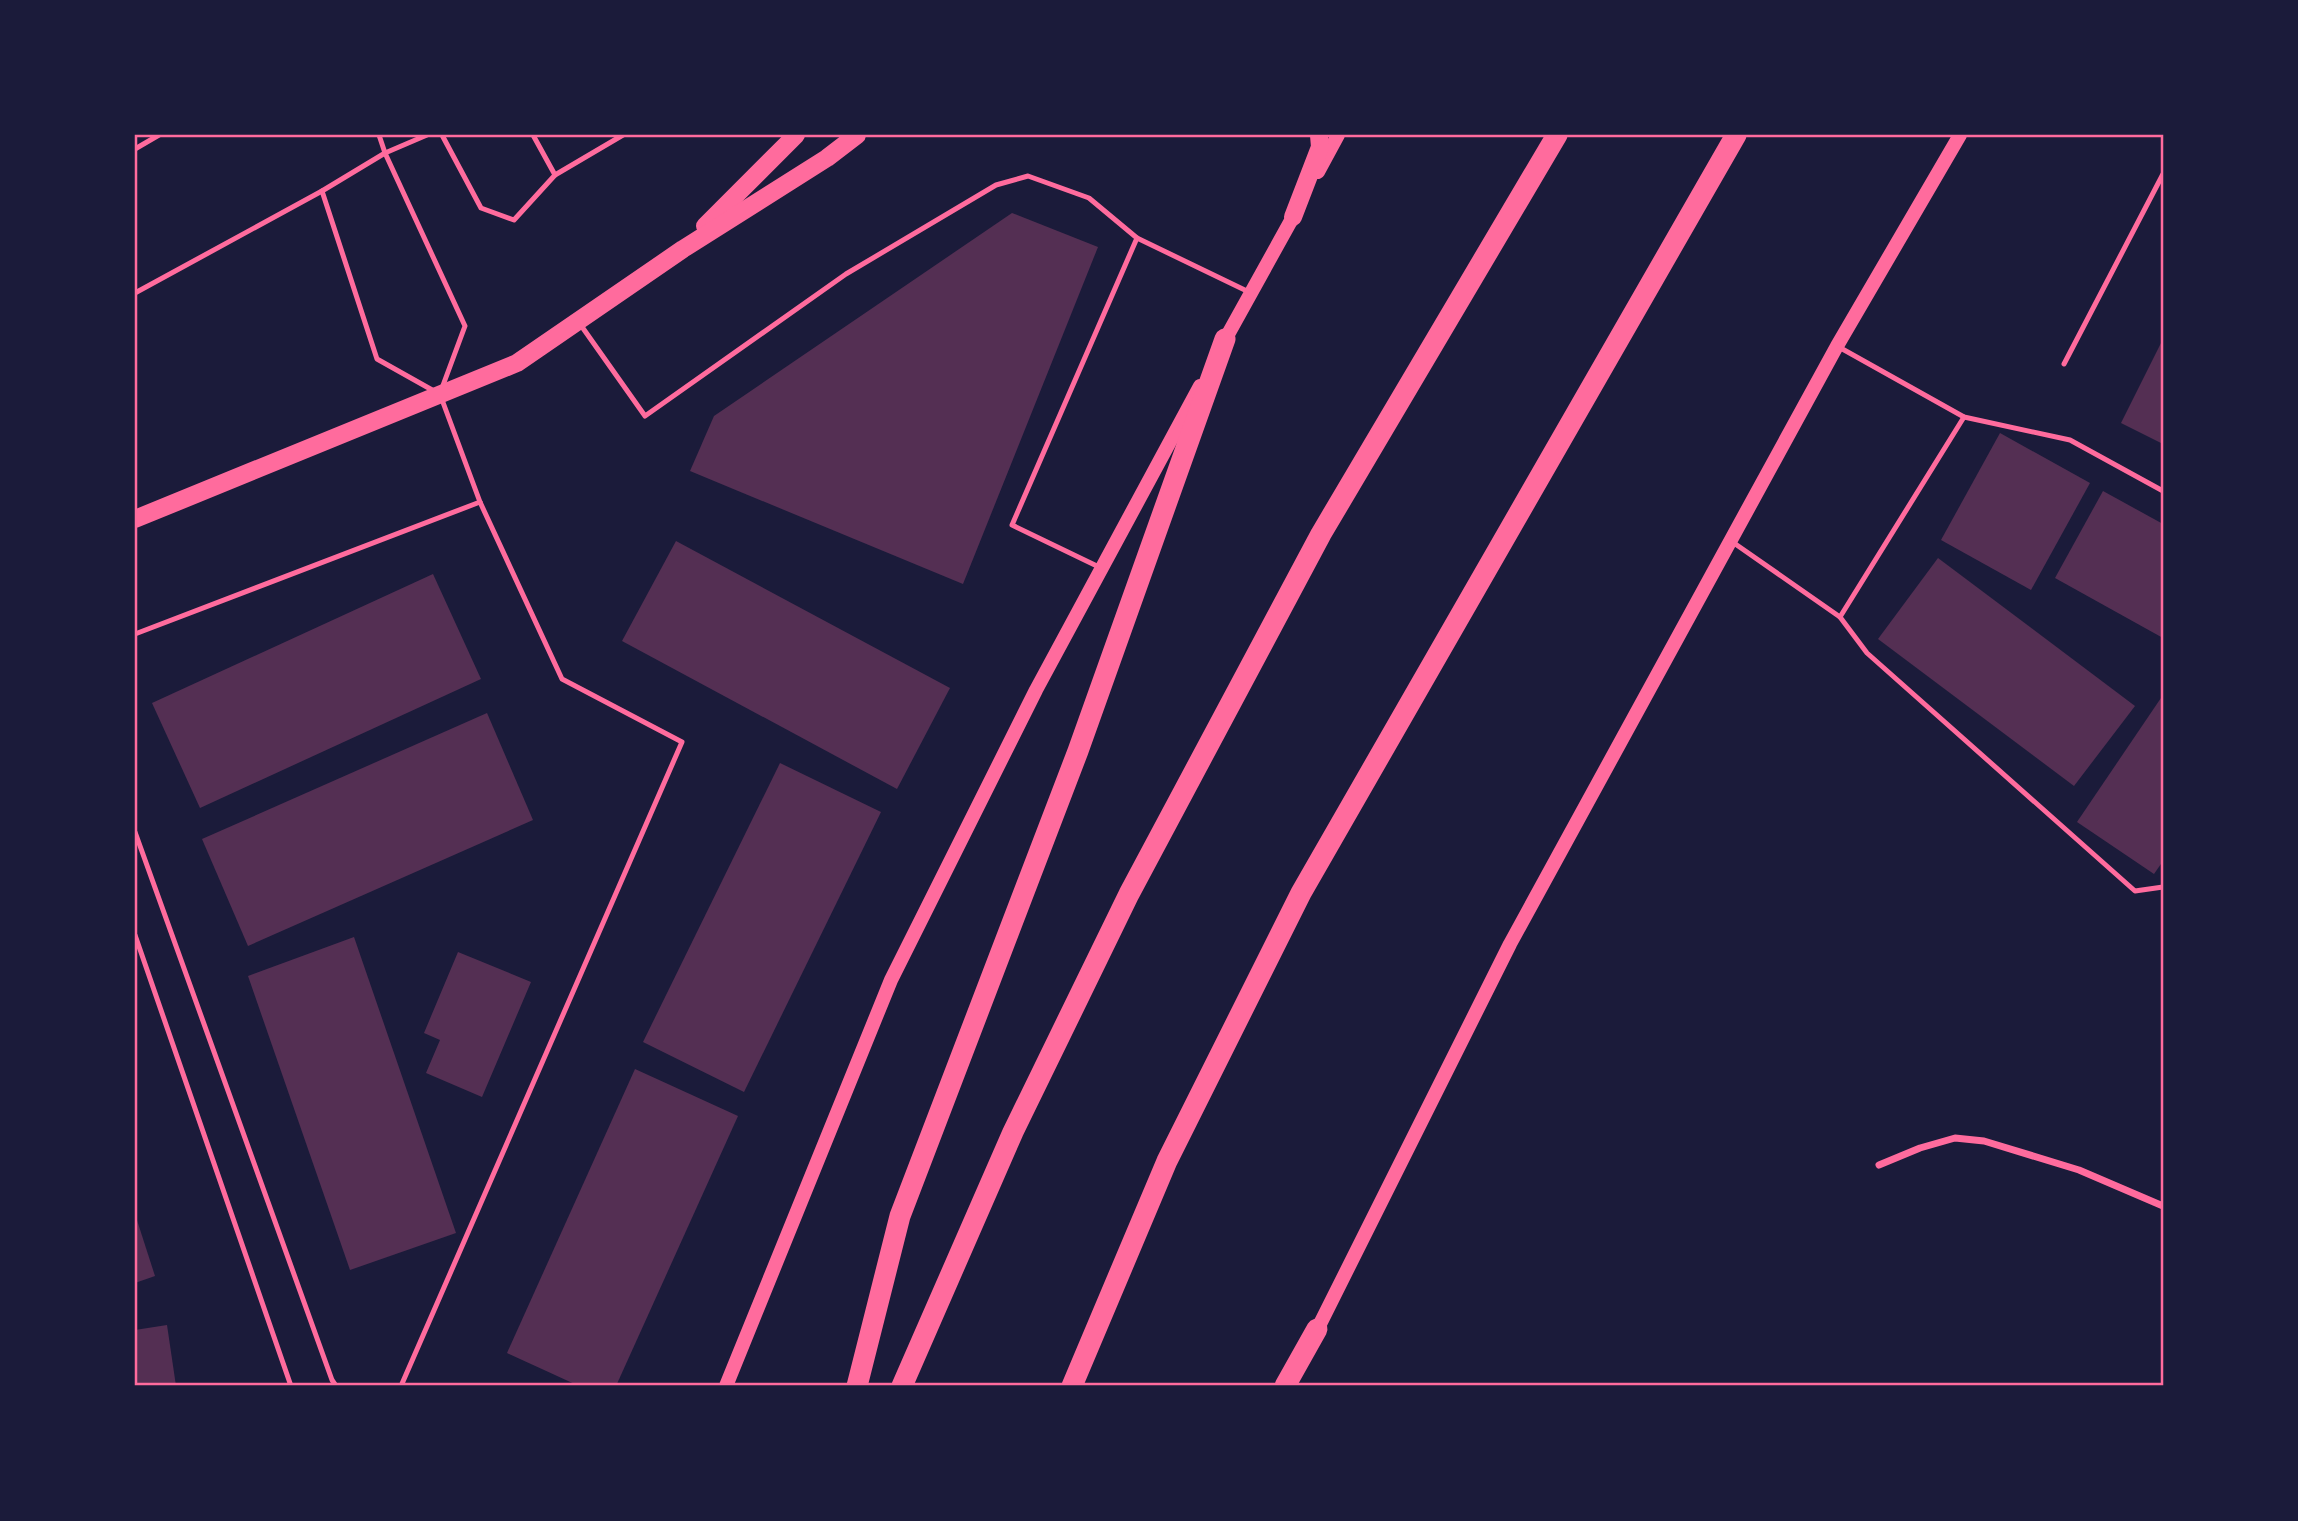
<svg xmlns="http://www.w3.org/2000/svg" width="2298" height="1521" viewBox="0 0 2298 1521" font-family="Jost,sans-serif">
<rect width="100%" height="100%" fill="#1b1b3a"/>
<g fill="#542f53">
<polygon points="1012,213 1098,247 963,584 690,471 714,416"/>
<polygon points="2163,339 2163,444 2121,423"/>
<polygon points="2000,433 2090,483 2031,590 1941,540"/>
<polygon points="2103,491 2163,524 2163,638 2055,578"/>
<polygon points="676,541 950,688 897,789 622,641"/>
<polygon points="1938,558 2135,706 2074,786 1878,639"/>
<polygon points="433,574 481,679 200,808 152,703"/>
<polygon points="2163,695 2163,861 2154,874 2077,822"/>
<polygon points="487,713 533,820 248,946 202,839"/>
<polygon points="780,763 881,812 744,1092 643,1042"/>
<polygon points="354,937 456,1233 350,1270 248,976"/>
<polygon points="458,952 531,982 482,1097 426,1073 440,1040 424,1033"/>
<polygon points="635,1069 738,1116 616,1386 579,1386 507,1353"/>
<polygon points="135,1214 155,1276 135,1283"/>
<polygon points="167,1325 176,1386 135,1386 135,1330"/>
</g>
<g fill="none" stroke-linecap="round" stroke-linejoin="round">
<g stroke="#ff6b9d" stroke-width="5">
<polyline points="379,135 385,153 465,326 442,388"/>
<polyline points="442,135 481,208 514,220 555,175"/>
<polyline points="533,135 555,175 623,135"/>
<polyline points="135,149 159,135"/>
<polyline points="322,191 377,359 434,391"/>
<polyline points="1137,238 1251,293"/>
<polyline points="135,293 322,191 385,153 427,135"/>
<polyline points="580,324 645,416 846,274 996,185 1028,176 1089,198 1137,238 1012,525 1099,567"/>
<polyline points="1837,346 1964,417 2070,440 2163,491"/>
<polyline points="2064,364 2163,174"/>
<polyline points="1731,541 1840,617 1964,417"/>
<polyline points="1840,617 1867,653 2135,891 2163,887"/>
<polyline points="135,634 480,502"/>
<polyline points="135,832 332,1380 336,1386"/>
<polyline points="135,935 291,1386"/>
<polyline points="401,1386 682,742 562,679 480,502 441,397"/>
</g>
<polyline stroke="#ff6b9d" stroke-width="7" points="1879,1165 1920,1148 1955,1138 1984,1141 2079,1170 2163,1206"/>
<g stroke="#ff6b9d" stroke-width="14">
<polyline points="1318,172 1338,135"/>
<polyline points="1221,347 1298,208"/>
<polyline points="1314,1336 1510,944 1837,346 1960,135"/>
<polyline points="726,1386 891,980 1036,690 1200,386"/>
</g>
<g stroke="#ff6b9d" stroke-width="18">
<polyline points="1293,217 1320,147 1319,135"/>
<polyline points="705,226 796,135"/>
<polyline points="135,519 517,363 683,249 827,158 857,135"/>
</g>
<g stroke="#ff6b9d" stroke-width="21">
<polyline points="857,1386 900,1216 1078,751 1225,339"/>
<polyline points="902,1386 1013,1132 1129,894 1321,534 1557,135"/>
<polyline points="1072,1386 1167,1161 1301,893 1736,135"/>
<polyline points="1285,1386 1317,1329"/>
</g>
</g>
<rect width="2298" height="1521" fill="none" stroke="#1b1b3a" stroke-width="273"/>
<rect x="136" y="136" width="2026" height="1248" fill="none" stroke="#ff6b9d" stroke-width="2.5"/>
</svg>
